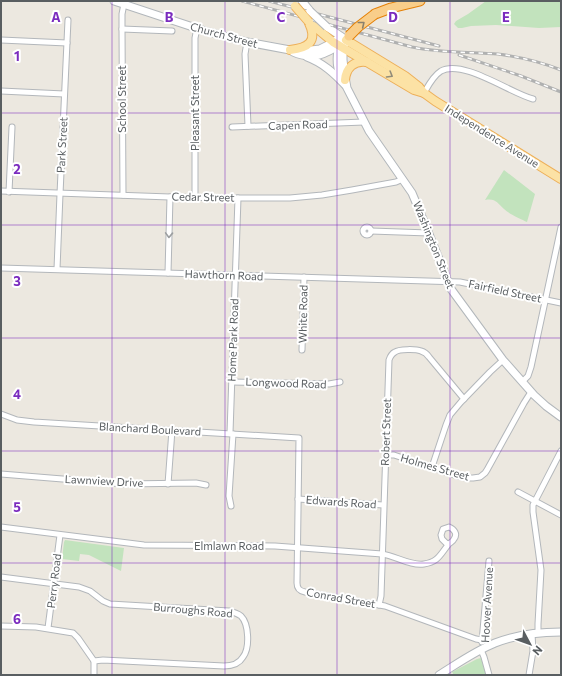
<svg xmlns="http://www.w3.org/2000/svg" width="562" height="676" viewBox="0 0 562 676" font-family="Commissioner,sans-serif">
<rect width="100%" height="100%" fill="#ece8e0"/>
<g fill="#c2e3bd">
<polygon points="486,1 561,1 561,27 539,28 496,25 471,26 462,28 458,28 454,24 456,21 468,14"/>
<path d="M504 170 535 194 527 222C521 219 509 214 504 209 497 203 496 198 485 200Z"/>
<polygon points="65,540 124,548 121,571 89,555 80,554 79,561 62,559 64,542"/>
<polygon points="481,658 486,675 454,675 452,672 477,659"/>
</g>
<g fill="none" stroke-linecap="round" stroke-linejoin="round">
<g stroke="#b3b7bb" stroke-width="7">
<g id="street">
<polyline points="122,29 172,31"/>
<polyline points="1,40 67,43"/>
<polyline points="247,42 245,54 248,126"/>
<polyline points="1,91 64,94"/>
<path d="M424 93C428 86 433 76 441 71 463 59 510 93 533 99"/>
<polyline points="232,127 364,122"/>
<polyline points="1,191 170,197 238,198 290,198 322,195 352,190 396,182 403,179"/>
<polyline points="9,192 12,127"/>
<polyline points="123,195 122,29 122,14 124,4"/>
<polyline points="195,197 195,38 197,28"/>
<circle cx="367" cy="231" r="4"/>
<polyline points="371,231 429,233"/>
<polyline points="1,268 460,282 561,303"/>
<polyline points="57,269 60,194 68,20"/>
<polyline points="168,273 170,197"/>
<polyline points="302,350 304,277"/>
<polyline points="232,382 329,384 340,382"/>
<polyline points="522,382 528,376 531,367 561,227"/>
<path d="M1 414 17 420 34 422 299 438 297 583C297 589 300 591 305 592L385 606 476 639 482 640"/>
<polyline points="230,433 238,198"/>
<polyline points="386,455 394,455 454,475 466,478 473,478 480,477 485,473 487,470 524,403 531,392"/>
<polyline points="432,467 446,425 450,415 461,402 490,372 503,360"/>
<polyline points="1,474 124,484 196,483 206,485"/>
<polyline points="168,484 172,430"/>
<polyline points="518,492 561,515"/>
<polyline points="298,499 383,505"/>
<polyline points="231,506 229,496 233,434"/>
<path d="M1 527 144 545 275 546 382 554C396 556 410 566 424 564 438 562 440 555 448 545 449 543 453 542 454 539 458 534 454 529 449 527L443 529 441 535 442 539 448 545"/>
<path d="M1 577 79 587 90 591 103 601 110 604 229 611C233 612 237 613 241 616 249 624 250 648 243 657 239 664 232 666 224 666L103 660 94 661"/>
<path d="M379 605 381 596 389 360C390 357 391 354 395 352 399 349 416 349 421 351 425 352 427 354 429 357L464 399"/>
<polyline points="1,626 36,627 73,633 78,638 94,661 94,675"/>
<polyline points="48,628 60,535"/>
<polyline points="538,633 538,624 541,570 533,512 533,505 561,451"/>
<polyline points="482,642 489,561"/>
<polyline points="481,650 484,657 489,675"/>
<polyline points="529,675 533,651 532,634"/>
</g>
</g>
<g stroke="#b2b7bb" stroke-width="9">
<g id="secondary">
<polyline points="114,1 205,31 247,42 290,50 311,50 320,49 326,46 341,37"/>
<polyline points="302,1 310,11"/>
<polyline points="327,27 345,39"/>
<polyline points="345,44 343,52 343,60 345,77 347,88 369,131 412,193 425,224 451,289 503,360 534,395 546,406 561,417"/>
<path d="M339 45C336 57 336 68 342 79"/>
<path d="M293 52C313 61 326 54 343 43"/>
<path d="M307 57C323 63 334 73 346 86"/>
<path d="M439 675C457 664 475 651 495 643 515 635 539 632 561 632"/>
</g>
</g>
<g stroke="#edaf59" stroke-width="10">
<g id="primary">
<polyline points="309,22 333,42 414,90 424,93"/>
<polyline points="346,40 405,76 419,87 424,93 435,101 561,179"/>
<path d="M290 50C308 48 318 42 309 23"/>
<path d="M345 80C346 68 354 60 367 62"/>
</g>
</g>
<g stroke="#e58107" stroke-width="11">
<polyline id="highway" points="375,14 391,8 420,1"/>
</g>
<use href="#street" stroke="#fff" stroke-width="5"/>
<use href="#secondary" stroke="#fff" stroke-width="7"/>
<use href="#primary" stroke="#fce2a5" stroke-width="8"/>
<use href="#highway" stroke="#f9ce8a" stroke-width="9"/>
<g stroke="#b0b1b1" stroke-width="3">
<g id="rail">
<path d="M242 1 412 47C440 53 469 52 498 54 520 57 541 62 561 70"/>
<polyline points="269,1 439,46"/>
<polyline points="459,55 521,76 561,92"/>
</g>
</g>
<use href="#rail" stroke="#fff" stroke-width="1.5" stroke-dasharray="4.5" stroke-linecap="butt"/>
<g stroke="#b2b7bb" stroke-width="9" stroke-linecap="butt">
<polyline id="secondary-bridge" points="310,11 327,27"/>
</g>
<g stroke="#edaf59" stroke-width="10" stroke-linecap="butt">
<polyline id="primary-bridge" points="295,6 309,22"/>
</g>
<g stroke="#e58107" stroke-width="11" stroke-linecap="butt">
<polyline id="highway-bridge" points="349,36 358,27 375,14"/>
</g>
<use href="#secondary-bridge" stroke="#fff" stroke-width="7"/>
<use href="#primary-bridge" stroke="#fce2a5" stroke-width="8"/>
<use href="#highway-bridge" stroke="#f9ce8a" stroke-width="9"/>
</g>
<defs><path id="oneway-chevron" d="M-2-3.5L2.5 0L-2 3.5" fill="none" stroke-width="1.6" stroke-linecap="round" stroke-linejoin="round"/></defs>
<use stroke="#89806d" href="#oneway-chevron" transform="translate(362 24) rotate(-39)"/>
<use stroke="#928c79" href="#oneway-chevron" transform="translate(390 75) rotate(31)"/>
<use stroke="#9b9ea0" href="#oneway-chevron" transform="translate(169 235) rotate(92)"/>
<path fill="none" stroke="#7b2cbf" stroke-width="1" stroke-opacity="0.55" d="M112 1V675M225 1V675M337 1V675M450 1V675M1 113H561M1 225H561M1 338H561M1 451H561M1 563H561"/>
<g text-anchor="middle" stroke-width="4" stroke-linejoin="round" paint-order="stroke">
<g font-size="11" fill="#595e61" stroke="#fff">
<text transform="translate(224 35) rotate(15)" y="4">Church Street</text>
<text transform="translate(122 99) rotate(-90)" y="4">School Street</text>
<text transform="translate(195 113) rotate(-90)" y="4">Pleasant Street</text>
<text transform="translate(298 125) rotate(-2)" y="4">Capen Road</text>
<text transform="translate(492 136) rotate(32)" y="4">Independence Avenue</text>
<text transform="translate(62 145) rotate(-87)" y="4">Park Street</text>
<text transform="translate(203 197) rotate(1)" y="4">Cedar Street</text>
<text transform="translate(434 245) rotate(68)" y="4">Washington Street</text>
<text transform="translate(224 275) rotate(2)" y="4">Hawthorn Road</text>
<text transform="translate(505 291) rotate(12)" y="4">Fairfield Street</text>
<text transform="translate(303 314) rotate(-89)" y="4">White Road</text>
<text transform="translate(233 340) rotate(-88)" y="4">Home Park Road</text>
<text transform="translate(286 383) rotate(2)" y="4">Longwood Road</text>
<text transform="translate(150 429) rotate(3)" y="4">Blanchard Boulevard</text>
<text transform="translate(386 432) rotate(-88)" y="4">Robert Street</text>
<text transform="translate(435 467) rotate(16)" y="4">Holmes Street</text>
<text transform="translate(104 481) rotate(3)" y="4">Lawnview Drive</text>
<text transform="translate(341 502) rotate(4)" y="4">Edwards Road</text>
<text x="229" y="550">Elmlawn Road</text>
<text transform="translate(54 581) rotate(-83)" y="4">Perry Road</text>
<text transform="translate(341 598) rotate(10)" y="4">Conrad Street</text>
<text transform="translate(487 605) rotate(-87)" y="4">Hoover Avenue</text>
<text transform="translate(193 610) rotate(5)" y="4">Burroughs Road</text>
</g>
</g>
<g font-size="13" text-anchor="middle" font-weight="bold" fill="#7b2cbf" stroke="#fff" stroke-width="4" stroke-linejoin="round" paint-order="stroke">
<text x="56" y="22">A</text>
<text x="169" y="22">B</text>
<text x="281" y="22">C</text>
<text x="393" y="22">D</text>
<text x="506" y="22">E</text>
<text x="17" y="61">1</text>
<text x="17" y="174">2</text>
<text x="17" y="286">3</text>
<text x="17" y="399">4</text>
<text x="17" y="512">5</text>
<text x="17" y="624">6</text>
</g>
<rect width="562" height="676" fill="none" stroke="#595e61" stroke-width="4"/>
<g transform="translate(530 644) rotate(131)" stroke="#ffffff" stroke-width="3" paint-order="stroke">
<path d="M0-3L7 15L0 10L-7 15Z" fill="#595e61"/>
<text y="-6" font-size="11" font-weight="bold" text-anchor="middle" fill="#595e61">N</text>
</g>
</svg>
